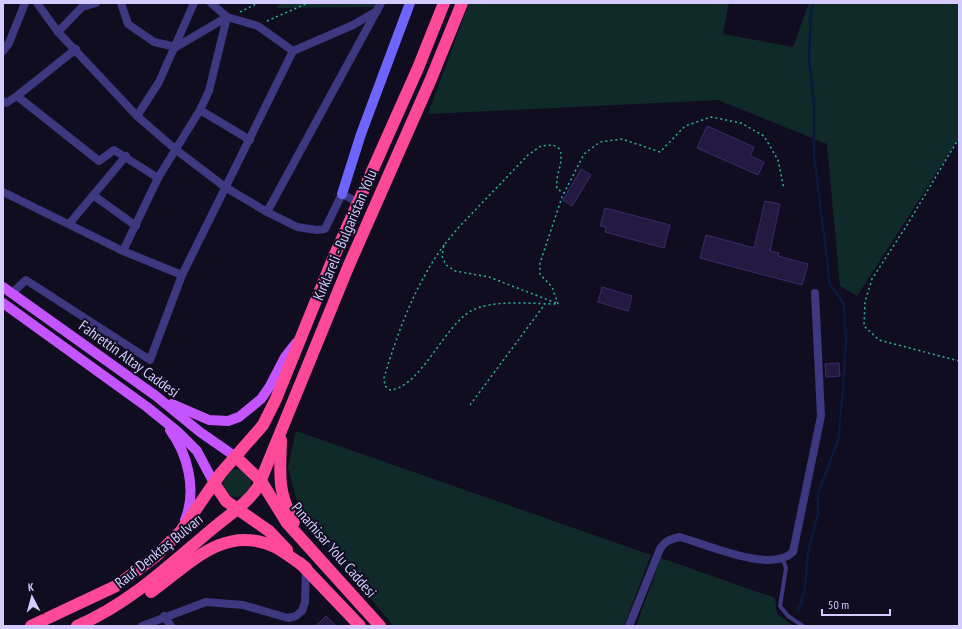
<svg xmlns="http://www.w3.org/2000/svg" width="962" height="629" viewBox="0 0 962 629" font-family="'PT Sans Narrow',sans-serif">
<rect width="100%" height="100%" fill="#110d20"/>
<g fill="#102a2a">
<polygon points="280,3 377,3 375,7 277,8"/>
<polygon points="469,3 729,3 723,34 793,47 809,3 958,3 959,138 857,296 840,286 827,144 718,100 428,114"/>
<polygon points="296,431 651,555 624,626 393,626 311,525 296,498 288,467"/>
<circle cx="237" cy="483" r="14"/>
<polygon points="661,558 775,598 777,614 794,626 636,626"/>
</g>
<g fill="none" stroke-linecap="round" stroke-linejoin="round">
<polyline stroke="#091a3d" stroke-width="2.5" points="798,611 805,589 808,552 818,514 818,493 838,441 842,400 846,343 844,304 830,284 814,154 814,105 809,59 811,10 814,3"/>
</g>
<g fill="#231941" stroke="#3b2b6d">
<polygon points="707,126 754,147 750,156 764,162 758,175 697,148"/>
<polygon points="581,169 591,175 572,206 563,200"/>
<polygon points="765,201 780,204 770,251 779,253 778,256 808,264 802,285 700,258 706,235 754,248"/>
<polygon points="605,208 670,225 664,248 605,232 606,227 600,226"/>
<polygon points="602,287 632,296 628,311 598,302"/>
<polygon points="839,363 840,376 826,377 825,364"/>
<polygon points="326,616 336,626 316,626"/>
</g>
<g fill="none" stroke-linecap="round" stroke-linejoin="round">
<g stroke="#2eb1ad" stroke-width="1.5" stroke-dasharray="2 3" stroke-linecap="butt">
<polyline points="240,12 258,3"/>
<polyline points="267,21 308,3"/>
<polyline points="959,138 907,225 872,279 865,302 864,326 879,340 959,361"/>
<path d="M444 245C415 285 398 331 384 378L385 386 390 390C420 388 444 326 471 311 492 299 533 304 558 304"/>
<path d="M556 303 489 277 455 271 446 265 442 256 444 245 459 227 528 155 541 146 553 145 560 149C564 166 555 172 557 189L564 193"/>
<polyline points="558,304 552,287 540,274 540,263 562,197 584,154 600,142 622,139 660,152 685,126 711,117 741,123 764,136 778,160 784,189"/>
<polyline points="470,405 545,304"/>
</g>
<polyline stroke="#3d387f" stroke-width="4" points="783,560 786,568 780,606 788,616 803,626"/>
<g stroke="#3d387f" stroke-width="8">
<polyline points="37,3 58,32 137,116 175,149 225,187 267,212 297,227 317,230 325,229 342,194 359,203"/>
<polyline points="121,3 128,24 154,42 176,47 227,17 258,26 293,51 353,25 377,11"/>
<polyline points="58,32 82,7 96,3"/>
<polyline points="3,51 9,43 25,3"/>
<polyline points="17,96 99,161 114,150 158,178"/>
<polyline points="3,101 6,103 17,96 76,49"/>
<polyline points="200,110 250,140"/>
<polyline points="137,116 159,82 194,3"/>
<polyline points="3,192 123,251 182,275"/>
<polyline points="93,195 136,226"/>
<polyline points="267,212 381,3"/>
<polyline points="69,224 126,156"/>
<polyline points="123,251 158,178 200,110 209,91 227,17 211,3"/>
<polyline points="12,293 26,280 150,360 182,275 293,51"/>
<polyline points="164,616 171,626"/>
<polyline points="142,626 206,602 243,605 288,618 296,616 302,611 305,602 306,568"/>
<path d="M629 626 660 549C665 541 670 539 680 537 706 544 771 574 793 552L821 416 815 293"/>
</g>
<polyline stroke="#6e64fe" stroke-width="10" points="342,194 361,134 410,3"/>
<g stroke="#c454fe" stroke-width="10">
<polyline points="3,287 156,396 200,432 236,457"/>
<polyline points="3,303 147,407 178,432 197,451 214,483"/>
<polyline points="172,404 209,420 228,421 239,417 261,399 270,386 285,357 296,343"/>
<path d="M170 430C188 454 197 491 185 520"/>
</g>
<g stroke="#fe4899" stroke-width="12">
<path d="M281 440C280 473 277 492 294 522"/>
<polyline points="236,457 261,481 287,523 380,626"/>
<polyline points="214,483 226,501 269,531 287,550"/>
<polyline points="300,563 360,626"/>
<path d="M151 592C189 565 224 523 275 547 286 553 296 561 306 568"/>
<polyline points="31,626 116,586 155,557 181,531 221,473 263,425 276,399 332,261 418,68 444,3"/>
<path d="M77 626C129 604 168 566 211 530 227 516 246 505 258 487L349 265 431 79 462 3"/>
</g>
</g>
<g text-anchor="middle" stroke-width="4" stroke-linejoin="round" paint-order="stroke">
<g font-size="15" fill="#d4ccff" stroke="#110d20">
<text transform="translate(345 235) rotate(-67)" y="5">Kırklareli - Bulgaristan Yolu</text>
<text transform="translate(129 359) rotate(36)" y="5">Fahrettin Altay Caddesi</text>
<text transform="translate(334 550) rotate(49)" y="5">Pınarhisar Yolu Caddesi</text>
<text transform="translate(159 551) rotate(-39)" y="5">Rauf Denktaş Bulvarı</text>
</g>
</g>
<rect width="962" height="629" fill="none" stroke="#d4ccff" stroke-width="8"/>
<g transform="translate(32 597) rotate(354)" stroke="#110d20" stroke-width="3" paint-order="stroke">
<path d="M0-3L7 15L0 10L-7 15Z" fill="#d4ccff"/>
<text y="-6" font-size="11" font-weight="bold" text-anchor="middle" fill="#d4ccff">K</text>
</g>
<path d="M822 609v6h68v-6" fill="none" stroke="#d4ccff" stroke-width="2"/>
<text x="828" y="609" font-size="12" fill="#d4ccff" stroke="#110d20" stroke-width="3" paint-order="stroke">50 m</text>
</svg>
